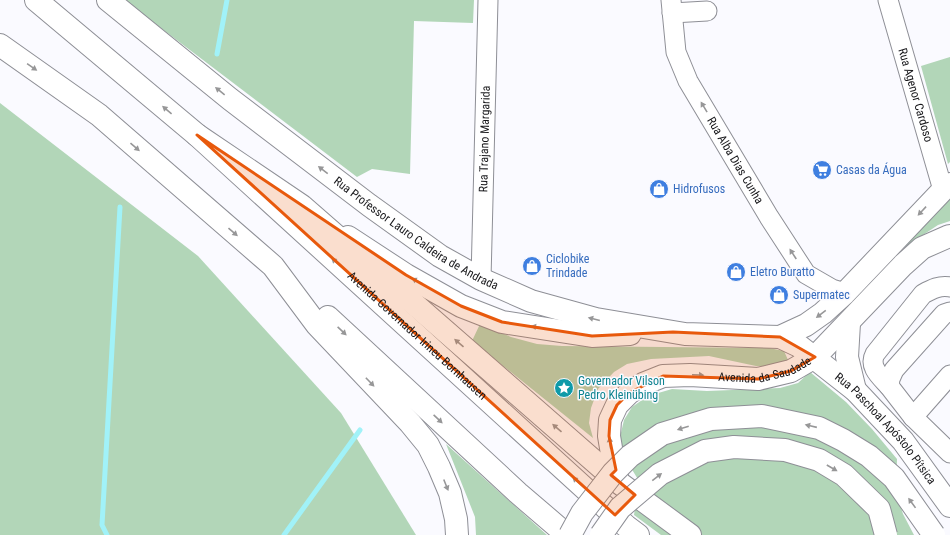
<svg xmlns="http://www.w3.org/2000/svg" width="950" height="535" viewBox="0 0 950 535" font-family="'Roboto Condensed',sans-serif">
<rect width="100%" height="100%" fill="#fafaff"/>
<g fill="#b2d6b8">
<polygon points="124,0 474,0 473,23 414,21 410,174 372,169 357,177"/>
<polygon points="950,57 950,162 948,164 921,66"/>
<polygon points="0,103 198,256 341,413 416,535 0,535"/>
<polygon points="950,197 950,221 938,225 899,251"/>
<polygon points="480,324 511,337 537,344 562,346 769,348 784,351 788,360 779,366 756,366 709,356 651,359 627,364 614,372 598,389 591,408 589,423 593,438 472,341"/>
<polygon points="810,372 846,402 872,429 897,459 896,491 903,514 914,535 661,535 634,515 639,481 625,458 620,437 624,420 632,407 648,396 672,389 707,391 780,388 798,383"/>
<polygon points="446,444 547,535 476,535 475,517"/>
</g>
<g fill="none" stroke-linecap="round" stroke-linejoin="round">
<g stroke="#a1f2f8" stroke-width="5">
<polyline points="217,54 227,0"/>
<polyline points="107,535 102,525 120,207"/>
<polyline points="284,535 360,430"/>
</g>
<g stroke="#8e8f96" stroke-width="21">
<g id="minor">
<path id="s1" d="M671 0 676 52 688 81 769 217 806 274 832 289 845 293"/>
<path id="s2" d="M888 0 943 190"/>
<polyline points="672,13 707,11"/>
<path id="s3" d="M481 279 488 0"/>
<polyline points="950,312 944,314 894,370 890,379 889,386 913,417 950,453"/>
<path d="M889 386C881 377 868 367 875 354L923 294C932 289 940 285 950 287"/>
<polyline points="913,417 950,375"/>
</g>
</g>
<g stroke="#8e8f96" stroke-width="24">
<g id="major">
<path id="s4" d="M36 0 197 135 626 526 638 535"/>
<path id="s5" d="M108 0 230 99 369 205 440 256 481 279 531 301 596 319 685 334 780 337 799 346 855 390 903 441 950 506"/>
<polyline points="0,45 99,115 273,266 317,325 410,423 428,445 439,467 450,493 456,519 457,535"/>
<polyline points="348,237 406,275 461,306 502,322 592,336 630,334"/>
<polyline points="328,317 518,493 567,535"/>
<polyline points="849,323 847,357 855,390"/>
<polyline points="780,337 806,325 823,313 845,293 943,190 950,184"/>
<path id="s6" d="M618 482 612 454 609 436 610 420 617 405 629 393 643 384 663 376 690 375 758 379 791 371 815 357 903 265 922 248 947 237 950 236"/>
</g>
</g>
<g stroke="#8e8f96" stroke-width="24">
<polyline id="highway" points="197,135 302,206 618,482 690,535"/>
</g>
<use href="#minor" stroke="#fff" stroke-width="19"/>
<use href="#major" stroke="#fff" stroke-width="22"/>
<use href="#highway" stroke="#fff" stroke-width="22"/>
<g stroke="#8e8f96" stroke-width="24" stroke-linecap="butt">
<g id="highway-bridge">
<polyline points="570,535 582,513 613,473 630,456 662,434 711,419 762,416 819,428 843,440 869,456 894,478 934,535"/>
<polyline points="601,535 620,508 660,474 705,451 734,447 785,450 819,460 844,475 879,509 886,535"/>
</g>
</g>
<use href="#highway-bridge" stroke="#fff" stroke-width="22"/>
</g>
<defs><path id="oneway-solid" d="M-6-.8H1V-3.2L6.5 0L1 3.2V.8H-6Z"/></defs>
<g fill="#979798">
<use href="#oneway-solid" transform="translate(32 67) rotate(35)"/>
<use href="#oneway-solid" transform="translate(220 91) rotate(-141)"/>
<use href="#oneway-solid" transform="translate(704 107) rotate(-121)"/>
<use href="#oneway-solid" transform="translate(167 110) rotate(-140)"/>
<use href="#oneway-solid" transform="translate(135 147) rotate(41)"/>
<use href="#oneway-solid" transform="translate(323 170) rotate(-142)"/>
<use href="#oneway-solid" transform="translate(922 211) rotate(133)"/>
<use href="#oneway-solid" transform="translate(233 232) rotate(41)"/>
<use href="#oneway-solid" transform="translate(793 254) rotate(-123)"/>
<use href="#oneway-solid" transform="translate(336 262) rotate(-138)"/>
<use href="#oneway-solid" transform="translate(417 281) rotate(-152)"/>
<use href="#oneway-solid" transform="translate(821 314) rotate(143)"/>
<use href="#oneway-solid" transform="translate(594 319) rotate(-166)"/>
<use href="#oneway-solid" transform="translate(537 327) rotate(-171)"/>
<use href="#oneway-solid" transform="translate(342 331) rotate(43)"/>
<use href="#oneway-solid" transform="translate(459 343) rotate(-139)"/>
<use href="#oneway-solid" transform="translate(698 375) rotate(2)"/>
<use href="#oneway-solid" transform="translate(370 382) rotate(46)"/>
<use href="#oneway-solid" transform="translate(438 419) rotate(43)"/>
<use href="#oneway-solid" transform="translate(811 426) rotate(-167)"/>
<use href="#oneway-solid" transform="translate(557 428) rotate(-139)"/>
<use href="#oneway-solid" transform="translate(683 428) rotate(163)"/>
<use href="#oneway-solid" transform="translate(610 443) rotate(-97)"/>
<use href="#oneway-solid" transform="translate(832 468) rotate(30)"/>
<use href="#oneway-solid" transform="translate(657 477) rotate(-38)"/>
<use href="#oneway-solid" transform="translate(577 481) rotate(-138)"/>
<use href="#oneway-solid" transform="translate(446 485) rotate(68)"/>
<use href="#oneway-solid" transform="translate(912 503) rotate(-126)"/>
</g>
<path fill="#e8590c" fill-opacity="0.2" stroke="#e8590c" stroke-width="3" stroke-linejoin="round" d="M197 135 406 275 461 306 502 322 592 336 673 332 780 337 815 357 791 371 758 379 663 376 629 393 617 405 610 420 609 436 616 470 611 475 635 495 615 515Z"/>
<defs>
<g id="supermarket-disc" transform="scale(1)"><circle r="9.5" fill="#3f7fe0" stroke="#fafaff"/><path d="M-6-5.5h2.5l.6 2H6L4.5 2H-2.5L-4.4-4H-6ZM-1.5 3.2a1.3 1.3 0 1 0 .1 0ZM3 3.2a1.3 1.3 0 1 0 .1 0Z" fill="#fff"/></g>
<g id="shop-disc" transform="scale(1)"><circle r="9.5" fill="#3f7fe0" stroke="#fafaff"/><path d="M-5-2.5h2.3a2.7 3.5 0 0 1 5.4 0H5L5.5 6h-11ZM-1.5-2.5h3a1.5 2.3 0 0 0-3 0Z" fill="#fff"/></g>
<g id="sight-disc" transform="scale(1)"><circle r="9.5" fill="#0f9aa8" stroke="#fafaff"/><path d="M0-6L1.8-2.2L6-1.7L2.9 1.2L3.7 5.4L0 3.3L-3.7 5.4L-2.9 1.2L-6-1.7L-1.8-2.2Z" fill="#fff"/></g>
</defs>
<g fill-rule="evenodd">
<use href="#supermarket-disc" x="822" y="170"/>
<use href="#shop-disc" x="659" y="189"/>
<use href="#shop-disc" x="532" y="266"/>
<use href="#shop-disc" x="736" y="272"/>
<use href="#shop-disc" x="779" y="295"/>
<use href="#sight-disc" x="564" y="388"/>
</g>
<g text-anchor="middle" stroke-width="3" stroke-linejoin="round" paint-order="stroke">
<g font-size="12" fill="#17171a" stroke="#fafaff">
<text dy="4" stroke="none"><textPath href="#s2" startOffset="99">Rua Agenor Cardoso</textPath></text>
<text dy="4" stroke="none"><textPath href="#s3" startOffset="140">Rua Trajano Margarida</textPath></text>
<text dy="4" stroke="none"><textPath href="#s1" startOffset="176">Rua Alba Dias Cunha</textPath></text>
<text dy="4" stroke="none"><textPath href="#s5" startOffset="387">Rua Professor Lauro Caldeira de Andrada</textPath></text>
<text dy="4" stroke="none"><textPath href="#s4" startOffset="508">Avenida Governador Irineu Bornhausen</textPath></text>
<text dy="4" stroke="none"><textPath href="#s6" startOffset="238">Avenida da Saudade</textPath></text>
<text dy="4" stroke="none"><textPath href="#s5" startOffset="915">Rua Paschoal Apóstolo Pítsica</textPath></text>
</g>
<g font-size="12" fill="#366cbe" stroke="#fafaff" text-anchor="start">
<text x="836" y="174">Casas da Água</text>
<text x="673" y="193">Hidrofusos</text>
<text x="546" y="263">Ciclobike<tspan x="546" dy="14">Trindade</tspan></text>
<text x="750" y="276">Eletro Buratto</text>
<text x="793" y="299">Supermatec</text>
</g>
<g font-size="12" fill="#0d838f" stroke="#fafaff" text-anchor="start">
<text x="578" y="385">Governador Vilson<tspan x="578" dy="14">Pedro Kleinübing</tspan></text>
</g>
</g>
</svg>
